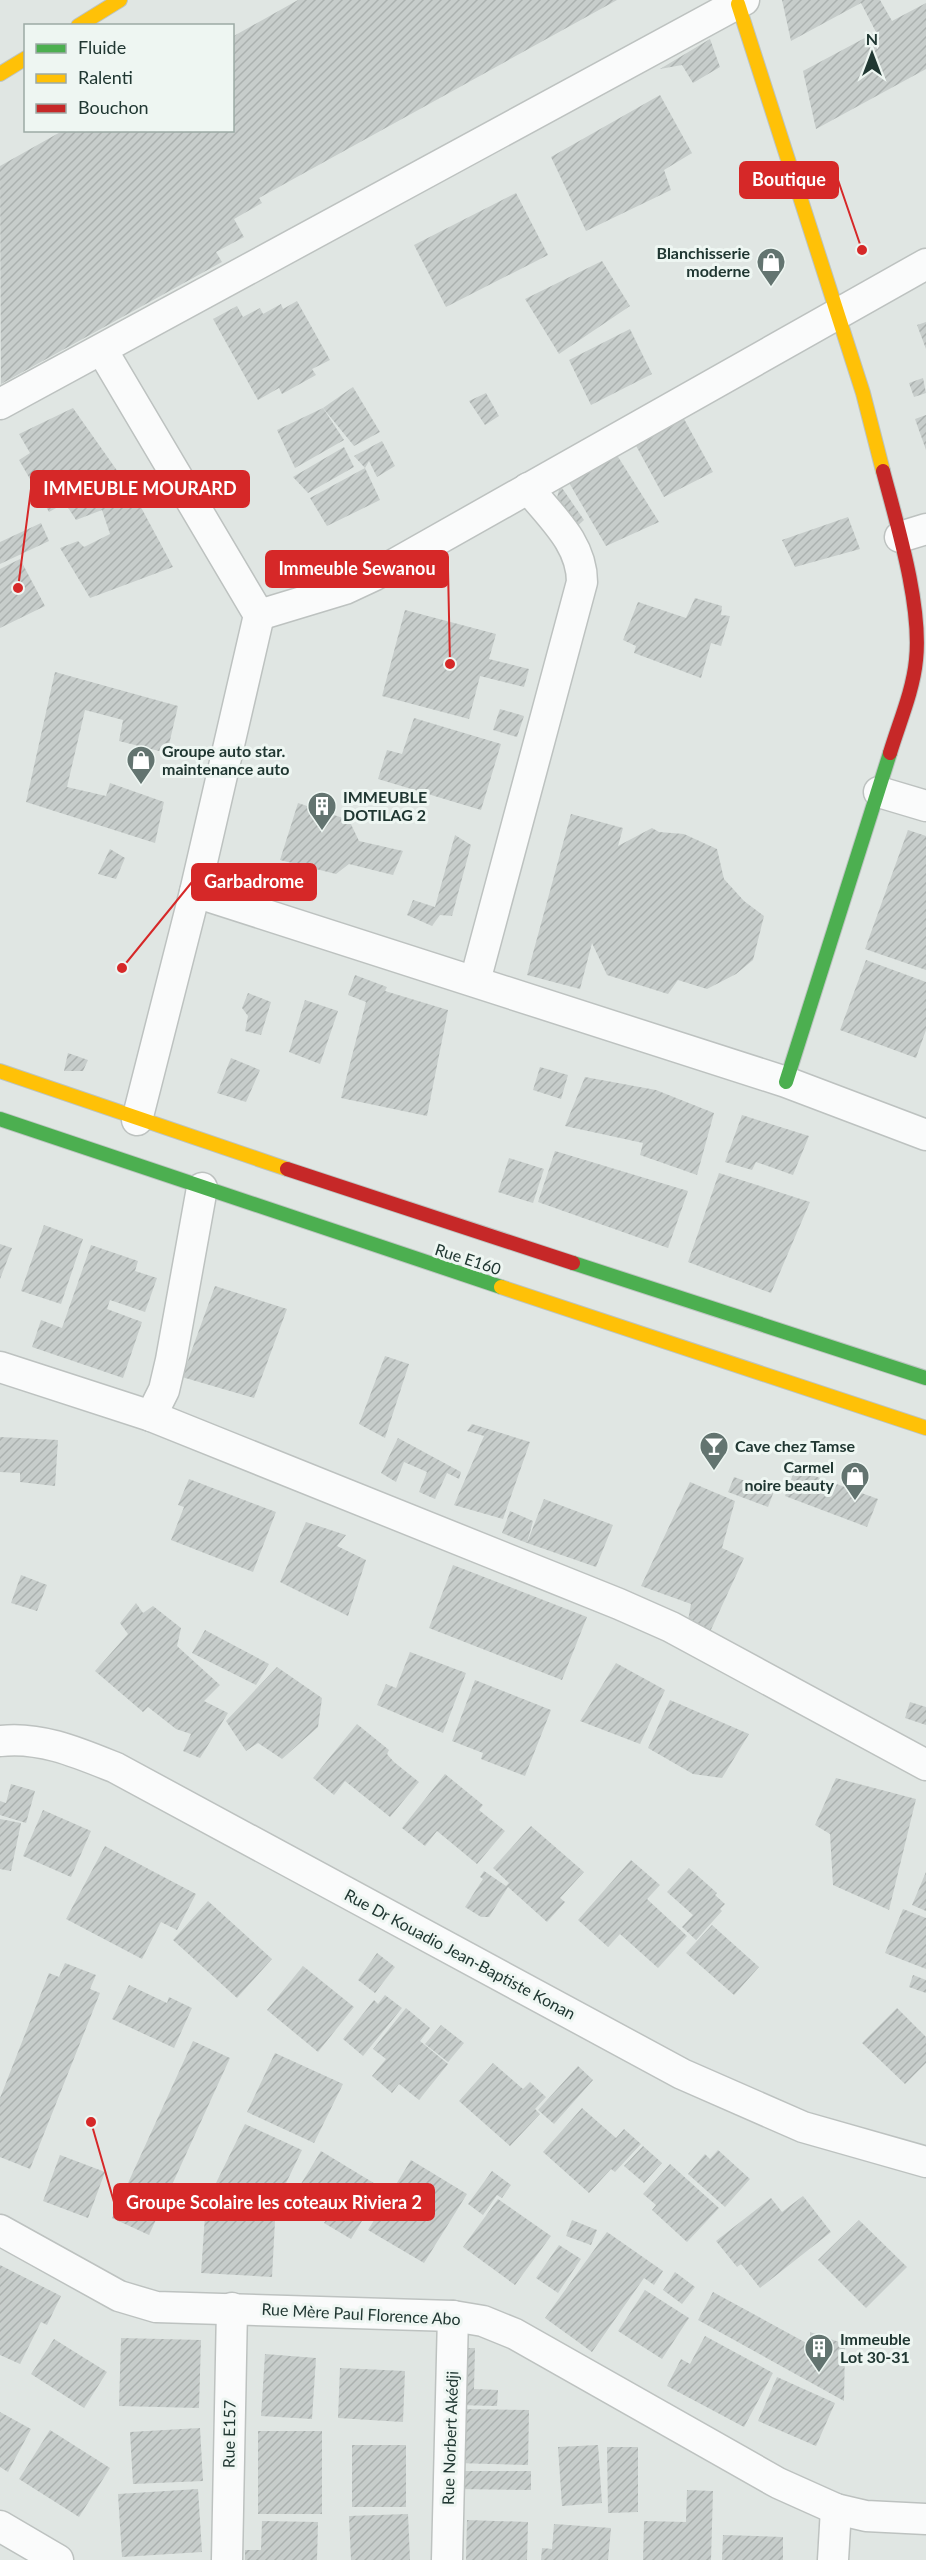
<svg xmlns="http://www.w3.org/2000/svg" width="926" height="2560" viewBox="0 0 926 2560" font-family="Lato,sans-serif">
<defs>
<pattern id="building-hatch" width="6" height="6" patternUnits="userSpaceOnUse" patternTransform="scale(1.5)"><rect width="6" height="6" fill="#c7cdcb"/><path d="M-1 1l2-2M0 6l6-6M5 7l2-2" fill="none" stroke="#abb1af"/></pattern>
</defs>
<rect width="100%" height="100%" fill="#e0e6e3"/>
<g fill="url(#building-hatch)">
<polygon points="298,0 617,0 259,198 262,203 234,219 244,237 216,252 222,262 1,384 0,166 64,130 232,130 232,37"/>
<polygon points="782,0 880,0 892,21 926,3 926,69 816,129 803,71 876,32 861,3 791,41"/>
<polygon points="710,39 720,67 693,83 682,65 660,69"/>
<polygon points="660,95 692,153 664,170 671,190 586,231 551,157"/>
<polygon points="516,193 548,255 446,307 414,245"/>
<polygon points="602,261 630,306 559,354 525,299"/>
<polygon points="297,301 330,360 312,369 316,375 282,394 279,388 258,400 213,319 237,306 243,317 260,308 263,314 281,304 283,309"/>
<polygon points="926,322 926,349 917,325"/>
<polygon points="630,329 652,374 591,405 569,360"/>
<polygon points="923,378 926,393 914,397 909,383"/>
<polygon points="353,387 380,432 354,446 323,408"/>
<polygon points="486,393 499,416 485,425 469,401"/>
<polygon points="73,408 135,496 173,567 90,598 60,548 78,541 84,547 110,534 102,510 76,520 65,503 49,512 19,460 30,453 19,434"/>
<polygon points="323,408 344,440 295,468 277,430"/>
<polygon points="926,415 926,450 915,419"/>
<polygon points="683,417 713,472 664,497 634,442"/>
<polygon points="382,441 395,466 377,477 369,461 365,468 354,456"/>
<polygon points="344,447 354,467 308,493 293,477"/>
<polygon points="615,452 659,522 606,546 568,481"/>
<polygon points="365,468 380,500 327,526 310,498"/>
<polygon points="560,485 584,520 573,530 555,507"/>
<polygon points="848,517 860,549 795,567 782,540"/>
<polygon points="41,523 49,541 0,564 0,542"/>
<polygon points="20,559 45,606 0,628 0,569"/>
<polygon points="695,598 722,606 721,615 730,616 721,646 711,643 701,678 634,653 636,646 623,640 638,602 686,618"/>
<polygon points="405,610 496,634 489,659 529,669 524,687 480,676 469,719 382,696"/>
<polygon points="55,672 178,706 167,753 119,741 123,720 85,710 67,787 106,796 110,783 164,802 155,843 26,802"/>
<polygon points="500,709 524,716 517,737 493,730"/>
<polygon points="414,718 501,744 481,810 378,779 387,750 402,754"/>
<polygon points="298,803 349,820 359,841 403,851 393,875 349,864 336,874 280,860"/>
<polygon points="571,814 623,828 618,846 652,828 659,832 684,834 717,849 724,879 744,901 764,916 753,960 736,974 707,989 678,980 668,994 607,975 592,943 580,989 527,975"/>
<polygon points="908,830 926,836 926,970 865,949"/>
<polygon points="455,835 471,845 452,916 440,915 432,926 407,915 413,900 435,907"/>
<polygon points="110,849 125,858 116,879 98,874"/>
<polygon points="866,960 926,982 926,1030 916,1058 840,1030"/>
<polygon points="355,975 387,987 385,991 448,1010 427,1116 341,1098 366,1002 348,995"/>
<polygon points="248,993 271,1002 261,1035 245,1031 248,1016 242,1008"/>
<polygon points="305,1000 338,1011 320,1064 289,1052"/>
<polygon points="68,1053 88,1060 83,1071 64,1071"/>
<polygon points="231,1058 260,1070 246,1102 217,1093"/>
<polygon points="540,1067 568,1075 561,1099 533,1090"/>
<polygon points="585,1077 656,1090 714,1113 697,1175 640,1155 643,1143 565,1126"/>
<polygon points="742,1115 809,1136 793,1175 756,1162 752,1170 725,1162"/>
<polygon points="555,1151 688,1191 668,1248 538,1202"/>
<polygon points="509,1158 544,1169 533,1203 498,1192"/>
<polygon points="719,1173 810,1202 771,1293 688,1262"/>
<polygon points="44,1225 83,1239 61,1304 21,1291"/>
<polygon points="0,1244 12,1248 0,1279"/>
<polygon points="91,1245 138,1261 135,1271 157,1278 145,1312 110,1300 107,1309 142,1322 123,1378 32,1347 41,1320 62,1328"/>
<polygon points="215,1286 287,1309 254,1398 182,1377"/>
<polygon points="385,1356 409,1364 385,1438 359,1424"/>
<polygon points="472,1424 530,1442 503,1519 454,1505 484,1436 467,1431"/>
<polygon points="0,1437 58,1440 55,1486 20,1482 20,1473 0,1472"/>
<polygon points="398,1438 461,1472 459,1479 447,1473 435,1499 419,1492 427,1472 404,1462 396,1482 381,1473"/>
<polygon points="795,1469 878,1499 867,1527 785,1496"/>
<polygon points="734,1477 774,1491 768,1507 728,1492"/>
<polygon points="189,1479 276,1512 253,1572 171,1540 184,1507 178,1505"/>
<polygon points="690,1482 735,1501 722,1548 744,1558 709,1634 687,1626 691,1604 641,1586"/>
<polygon points="544,1499 613,1525 596,1567 527,1543"/>
<polygon points="510,1511 533,1521 527,1543 502,1533"/>
<polygon points="306,1522 346,1535 337,1546 366,1560 348,1616 280,1582"/>
<polygon points="453,1565 587,1617 562,1680 429,1628"/>
<polygon points="21,1575 47,1585 37,1611 11,1603"/>
<polygon points="136,1603 143,1613 153,1606 181,1628 177,1646 220,1685 204,1701 228,1713 200,1758 183,1751 191,1734 176,1729 148,1707 143,1712 95,1671 128,1634 120,1623"/>
<polygon points="205,1630 269,1664 256,1685 192,1653"/>
<polygon points="410,1652 466,1673 443,1733 377,1705 386,1684 396,1688"/>
<polygon points="616,1663 665,1690 640,1744 580,1721"/>
<polygon points="277,1667 322,1698 318,1727 282,1759 258,1743 246,1751 226,1721"/>
<polygon points="475,1680 551,1710 525,1776 481,1759 483,1753 452,1741"/>
<polygon points="670,1700 749,1734 722,1778 693,1774 648,1748"/>
<polygon points="910,1702 926,1707 926,1725 905,1718"/>
<polygon points="357,1724 389,1750 387,1754 394,1762 419,1782 390,1817 345,1781 334,1795 313,1778"/>
<polygon points="445,1774 483,1805 479,1810 505,1831 477,1864 437,1831 425,1846 402,1828"/>
<polygon points="836,1778 916,1799 889,1910 833,1885 830,1834 815,1825"/>
<polygon points="11,1784 35,1791 26,1823 0,1815 0,1801 6,1803"/>
<polygon points="43,1810 91,1831 71,1877 23,1856"/>
<polygon points="0,1819 21,1823 11,1871 0,1869"/>
<polygon points="531,1826 584,1872 560,1898 565,1902 547,1922 508,1887 489,1917 481,1917 465,1907 483,1879 480,1877 484,1871 506,1886 509,1883 493,1868"/>
<polygon points="105,1846 196,1894 177,1930 161,1922 142,1959 66,1919"/>
<polygon points="631,1860 660,1885 647,1899 687,1936 658,1968 620,1934 608,1947 578,1920"/>
<polygon points="689,1868 717,1893 715,1895 725,1904 720,1909 722,1911 696,1940 682,1927 693,1915 667,1892"/>
<polygon points="926,1872 926,1911 912,1905"/>
<polygon points="208,1901 272,1959 237,1998 173,1940"/>
<polygon points="903,1909 926,1918 926,1969 885,1953"/>
<polygon points="712,1925 759,1967 734,1995 686,1953"/>
<polygon points="377,1953 395,1967 375,1993 358,1980"/>
<polygon points="65,1963 96,1975 90,1989 100,1993 30,2169 0,2157 0,2098 49,1973 59,1977"/>
<polygon points="303,1966 354,2007 318,2052 267,2010"/>
<polygon points="913,1975 926,1980 926,1993 909,1987"/>
<polygon points="129,1985 167,2003 169,1997 192,2008 174,2048 112,2019"/>
<polygon points="385,1995 402,2008 363,2056 343,2039 374,2000 378,2004"/>
<polygon points="406,2008 430,2028 420,2041 448,2064 419,2100 399,2084 392,2093 372,2076 386,2059 373,2049"/>
<polygon points="897,2008 926,2037 926,2063 905,2084 862,2043"/>
<polygon points="441,2025 464,2043 448,2062 425,2044"/>
<polygon points="193,2041 230,2058 149,2235 112,2218"/>
<polygon points="275,2053 343,2084 314,2143 247,2112"/>
<polygon points="493,2063 523,2089 530,2082 546,2097 535,2109 540,2114 510,2146 459,2101"/>
<polygon points="578,2066 593,2080 554,2124 538,2110"/>
<polygon points="582,2108 616,2138 624,2129 641,2144 615,2172 611,2169 589,2193 543,2152"/>
<polygon points="245,2124 302,2150 273,2210 216,2183"/>
<polygon points="643,2146 662,2163 644,2183 624,2166"/>
<polygon points="718,2150 750,2179 725,2207 688,2174 705,2154 710,2159"/>
<polygon points="321,2151 382,2188 351,2239 324,2223 331,2213 296,2192"/>
<polygon points="60,2155 105,2172 88,2218 43,2201"/>
<polygon points="411,2160 467,2194 424,2263 368,2230"/>
<polygon points="670,2164 719,2208 687,2242 652,2210 656,2205 643,2194"/>
<polygon points="492,2171 511,2185 502,2198 497,2195 483,2215 468,2204"/>
<polygon points="803,2196 831,2232 760,2288 741,2264 737,2267 716,2241 771,2198 782,2212"/>
<polygon points="498,2199 551,2236 515,2285 463,2247"/>
<polygon points="205,2216 275,2221 272,2277 201,2273"/>
<polygon points="572,2220 597,2230 591,2245 566,2236"/>
<polygon points="859,2220 907,2267 866,2308 818,2260"/>
<polygon points="607,2232 663,2271 654,2285 644,2278 592,2352 545,2318"/>
<polygon points="559,2245 581,2259 558,2293 536,2278"/>
<polygon points="0,2265 61,2296 47,2325 41,2322 20,2364 0,2355"/>
<polygon points="675,2272 695,2287 682,2304 663,2290"/>
<polygon points="645,2290 689,2318 662,2359 618,2331"/>
<polygon points="713,2292 810,2345 810,2332 845,2344 844,2401 698,2320"/>
<polygon points="705,2336 773,2373 744,2427 667,2386 681,2359 690,2364"/>
<polygon points="121,2338 201,2340 199,2408 119,2406"/>
<polygon points="54,2339 107,2372 84,2408 31,2374"/>
<polygon points="456,2348 475,2348 474,2389 498,2390 497,2406 455,2405"/>
<polygon points="265,2354 316,2358 312,2419 261,2416"/>
<polygon points="340,2368 405,2371 403,2422 338,2418"/>
<polygon points="777,2377 835,2403 816,2446 758,2421"/>
<polygon points="457,2409 529,2410 528,2465 456,2463"/>
<polygon points="0,2412 31,2429 8,2472 0,2467"/>
<polygon points="200,2428 203,2481 133,2484 130,2432"/>
<polygon points="50,2430 110,2468 79,2517 19,2479"/>
<rect x="258" y="2431" width="64" height="83"/>
<rect x="352" y="2445" width="54" height="62"/>
<polygon points="598,2445 602,2503 562,2506 558,2447"/>
<polygon points="607,2447 638,2447 638,2512 608,2513"/>
<polygon points="454,2471 531,2471 531,2490 454,2489"/>
<polygon points="198,2489 202,2552 122,2557 118,2494"/>
<polygon points="687,2490 713,2491 711,2560 643,2560 644,2521 686,2522"/>
<polygon points="408,2514 410,2560 351,2560 349,2516"/>
<polygon points="467,2520 528,2522 527,2560 466,2560"/>
<polygon points="262,2521 318,2522 317,2560 245,2560 245,2550 261,2550"/>
<polygon points="554,2524 611,2528 608,2560 541,2560 542,2548 552,2549"/>
<polygon points="723,2535 783,2537 783,2560 722,2560"/>
</g>
<g fill="none" stroke-linecap="round" stroke-linejoin="round">
<g stroke="#bdc2c0" stroke-width="33">
<g id="street">
<polyline points="102,350 259,615 195,892 137,1120"/>
<polyline points="0,404 744,0"/>
<polyline points="900,537 926,529"/>
<polyline points="259,615 345,589 375,575 926,264"/>
<polyline points="879,792 926,806"/>
<polyline points="195,892 786,1082 926,1135"/>
<path d="M475 981 582 582C582 543 551 517 528 488"/>
<polyline points="0,1367 151,1416 619,1604 671,1627 926,1765"/>
<polyline points="151,1416 164,1390 171,1360 202,1188"/>
<path d="M0 1741C40 1736 79 1753 116 1768L682 2074 803 2127 926 2162"/>
<polyline points="0,2230 119,2296 156,2307 453,2316 483,2321 515,2334 778,2483 836,2509 866,2516 926,2519"/>
<polyline points="0,2526 58,2560"/>
<polyline points="227,2560 232,2308"/>
<polyline points="447,2560 453,2316"/>
<polyline points="833,2560 836,2509"/>
</g>
</g>
<g stroke="#bcc4c1" stroke-width="16">
<g id="fast">
<polyline points="786,1082 890,753"/>
<polyline points="0,1119 501,1287"/>
<polyline points="573,1263 926,1378"/>
</g>
</g>
<g stroke="#bcc4c1" stroke-width="16">
<g id="slow">
<polyline points="738,4 863,393 883,471"/>
<polyline points="78,26 120,0"/>
<polyline points="0,74 26,58"/>
<polyline points="0,1071 287,1169"/>
<polyline points="501,1287 926,1428"/>
</g>
</g>
<g stroke="#bcc4c1" stroke-width="16">
<g id="jam">
<path d="M883 471C897 524 922 606 916 660 913 691 899 723 890 753"/>
<polyline points="287,1169 573,1263"/>
</g>
</g>
<use href="#street" stroke="#fafbfb" stroke-width="30"/>
<use href="#fast" stroke="#4caf50" stroke-width="14"/>
<use href="#slow" stroke="#ffc107" stroke-width="14"/>
<use href="#jam" stroke="#c62828" stroke-width="14"/>
</g>
<defs>
<g id="shop-pin" transform="scale(1.5)"><path d="M0 17L-7.5 6A9.5 9.5 0 1 1 7.5 6Z" fill="#637470" stroke="#eef6f2"/><path d="M-5-2.5h2.3a2.7 3.5 0 0 1 5.4 0H5L5.5 6h-11ZM-1.5-2.5h3a1.5 2.3 0 0 0-3 0Z" fill="#fff"/></g>
<g id="building-pin" transform="scale(1.5)"><path d="M0 17L-7.5 6A9.5 9.5 0 1 1 7.5 6Z" fill="#637470" stroke="#eef6f2"/><path d="M-4-6H4V6H1V3H-1V6H-4ZM-2.5-4.3h1.7v1.8h-1.7ZM.8-4.3h1.7v1.8H.8ZM-2.5-1h1.7V.8h-1.7ZM.8-1h1.7V.8H.8Z" fill="#fff"/></g>
<g id="bar-pin" transform="scale(1.5)"><path d="M0 17L-7.5 6A9.5 9.5 0 1 1 7.5 6Z" fill="#637470" stroke="#eef6f2"/><path d="M-6-5H6L.8 .8V4.5H3.5V6h-7V4.5H-.8V.8Z" fill="#fff"/></g>
</defs>
<g fill-rule="evenodd">
<use href="#shop-pin" x="771" y="262"/>
<use href="#shop-pin" x="141" y="760"/>
<use href="#building-pin" x="322" y="806"/>
<use href="#bar-pin" x="714" y="1446"/>
<use href="#shop-pin" x="855" y="1476"/>
<use href="#building-pin" x="819" y="2348"/>
</g>
<g text-anchor="middle" stroke-width="6" stroke-linejoin="round" paint-order="stroke">
<g font-size="16" font-weight="bold" fill="#203732" stroke="#eef6f2" text-anchor="start">
<text x="750" y="259" text-anchor="end">Blanchisserie<tspan x="750" dy="18">moderne</tspan></text>
<text x="162" y="757">Groupe auto star.<tspan x="162" dy="18">maintenance auto</tspan></text>
<text x="343" y="803">IMMEUBLE<tspan x="343" dy="18">DOTILAG 2</tspan></text>
<text x="735" y="1452">Cave chez Tamse</text>
<text x="834" y="1473" text-anchor="end">Carmel<tspan x="834" dy="18">noire beauty</tspan></text>
<text x="840" y="2345">Immeuble<tspan x="840" dy="18">Lot 30-31</tspan></text>
</g>
<g font-size="16" fill="#203732" stroke="#eef6f2">
<text transform="translate(468 1259) rotate(18)" y="6">Rue E160</text>
<text transform="translate(460 1954) rotate(28)" y="6">Rue Dr Kouadio Jean-Baptiste Konan</text>
<text transform="translate(361 2314) rotate(3)" y="6">Rue Mère Paul Florence Abo</text>
<text transform="translate(229 2434) rotate(-89)" y="6">Rue E157</text>
<text transform="translate(450 2438) rotate(-88)" y="6">Rue Norbert Akédji</text>
</g>
</g>
<path fill="none" stroke="#d62828" stroke-width="2" d="M862 250L838 180M18 588L31 489M450 664L448 569M122 968L192 882M91 2122L114 2202"/>
<g fill="#d62828" stroke="#eef6f2" stroke-width="2">
<circle cx="862" cy="250" r="6"/>
<circle cx="18" cy="588" r="6"/>
<circle cx="450" cy="664" r="6"/>
<circle cx="122" cy="968" r="6"/>
<circle cx="91" cy="2122" r="6"/>
</g>
<g fill="#d62828" stroke="#d62828" stroke-width="2">
<rect x="740" y="162" width="98" height="36" rx="6"/>
<rect x="31" y="471" width="218" height="36" rx="6"/>
<rect x="266" y="551" width="182" height="36" rx="6"/>
<rect x="192" y="864" width="124" height="36" rx="6"/>
<rect x="114" y="2184" width="320" height="36" rx="6"/>
</g>
<g font-size="18" text-anchor="middle" font-weight="bold" fill="#fff">
<text x="789" y="186">Boutique</text>
<text x="140" y="495">IMMEUBLE MOURARD</text>
<text x="357" y="575">Immeuble Sewanou</text>
<text x="254" y="888">Garbadrome</text>
<text x="274" y="2209">Groupe Scolaire les coteaux Riviera 2</text>
</g>
<rect x="24" y="24" width="210" height="108" fill="#eef6f2" stroke="#9caaa5" stroke-width="1.5"/>
<rect x="36" y="44" width="30" height="9" fill="#4caf50" stroke="#9caaa5" stroke-width="1.5"/>
<text x="78" y="54" font-size="18" fill="#203732">Fluide</text>
<rect x="36" y="74" width="30" height="9" fill="#ffc107" stroke="#9caaa5" stroke-width="1.5"/>
<text x="78" y="84" font-size="18" fill="#203732">Ralenti</text>
<rect x="36" y="104" width="30" height="9" fill="#c62828" stroke="#9caaa5" stroke-width="1.5"/>
<text x="78" y="114" font-size="18" fill="#203732">Bouchon</text>
<g transform="translate(872 54)" stroke="#eef6f2" stroke-width="4.5" paint-order="stroke">
<path d="M0-4.5L10 22L0 15L-10 22Z" fill="#203732"/>
<text y="-9" font-size="16" font-weight="bold" text-anchor="middle" fill="#203732">N</text>
</g>
</svg>
